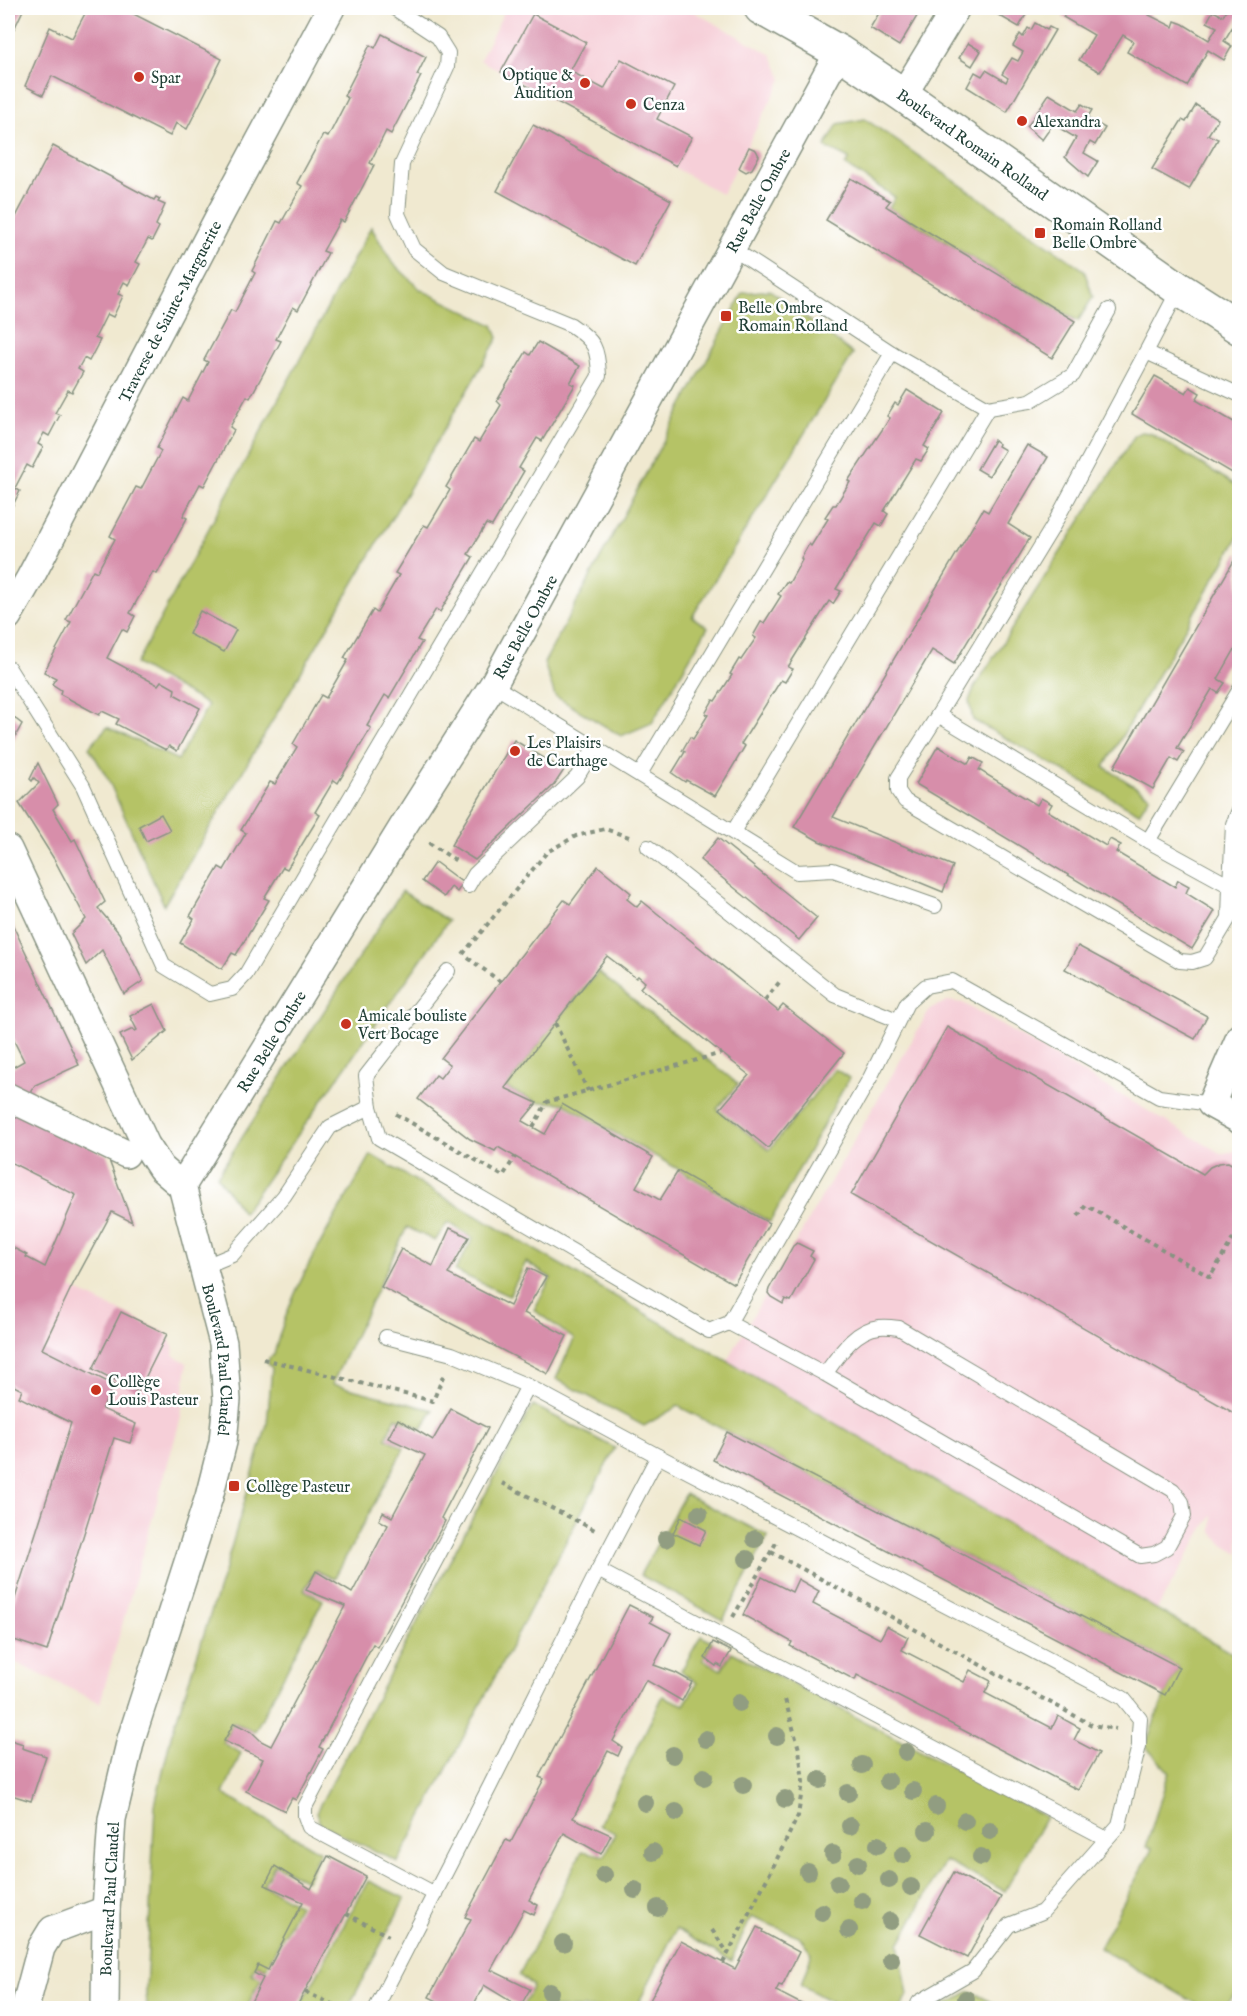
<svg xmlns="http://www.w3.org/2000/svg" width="1247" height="2016" viewBox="0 0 1247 2016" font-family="'IM FELL English',serif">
<rect width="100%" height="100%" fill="#fff"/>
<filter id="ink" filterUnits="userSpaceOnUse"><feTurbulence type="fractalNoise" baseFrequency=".0167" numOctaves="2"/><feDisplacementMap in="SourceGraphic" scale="12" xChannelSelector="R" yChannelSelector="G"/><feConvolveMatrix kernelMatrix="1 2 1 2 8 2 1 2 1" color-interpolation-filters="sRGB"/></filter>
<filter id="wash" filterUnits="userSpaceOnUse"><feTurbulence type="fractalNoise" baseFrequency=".008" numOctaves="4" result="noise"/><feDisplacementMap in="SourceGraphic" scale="24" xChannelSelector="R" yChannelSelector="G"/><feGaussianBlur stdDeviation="1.35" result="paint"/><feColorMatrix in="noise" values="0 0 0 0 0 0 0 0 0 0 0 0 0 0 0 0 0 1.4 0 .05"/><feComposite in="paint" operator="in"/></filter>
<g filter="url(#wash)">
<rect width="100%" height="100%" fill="#f0e9d0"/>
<g fill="#f6cfd8">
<polygon points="506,8 687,8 772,55 782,79 722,194 480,60"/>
<polygon points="947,1001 963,1003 1222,1154 1239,1150 1239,1554 1225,1546 1212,1532 1212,1514 1157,1609 727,1361 930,1009"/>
<polygon points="8,1106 107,1155 132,1222 112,1212 71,1288 167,1334 174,1349 173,1355 187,1363 181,1417 100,1703 8,1659"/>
</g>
<g fill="#b5c366" stroke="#6a804d" stroke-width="1.5">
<polygon points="865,119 1084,270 1093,297 1078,321 889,208 895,197 845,165 849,159 825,147 838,124"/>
<polygon points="371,227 392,262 421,290 493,325 498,338 164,905 108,779 89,747 107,727 178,760 208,705 136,664"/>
<polygon points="770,290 853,354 692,617 708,627 652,723 621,736 555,696 544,663 743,293"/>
<polygon points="1141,432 1150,433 1239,487 1239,536 1104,767 1150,796 1139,813 973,720 969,701 974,688 1135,435"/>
<polygon points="402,891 448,921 243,1213 217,1176"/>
<polygon points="598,972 738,1084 717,1109 769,1150 835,1069 849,1078 770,1222 563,1103 538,1102 506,1088 555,1023"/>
<path d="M371 1155 1239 1657V1991L1223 2008H1204L1099 1948 1152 1849 1146 1847 1169 1772 1145 1746 1165 1695 1179 1667 678 1406 644 1426 556 1379 574 1339 534 1310 551 1278 526 1262 509 1296 455 1271 473 1238 448 1222 435 1241 407 1227 332 1384 433 1410 422 1429 396 1417 386 1438 404 1448 334 1579 316 1570 304 1590 323 1600 255 1731 233 1722 223 1743 241 1753 223 1794 320 1852 306 1881 275 1864 263 1885 299 1905 266 1968 257 1964 251 1973 261 1979 246 2008H147L146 1991 155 1805 171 1736 225 1569 267 1424 272 1368 268 1364 269 1358 274 1355C291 1283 335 1219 371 1155Z"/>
<polygon points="533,1405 615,1448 398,1862 320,1824 316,1812"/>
<polygon points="685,1494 768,1536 723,1620 640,1575"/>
<polygon points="701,1636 712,1642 703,1660 721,1670 732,1652 1046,1817 1005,1891 945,1861 899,1944 908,1995 901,2008 843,2008 801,1985 812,1953 799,1936 751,1917 731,1961 676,1929 636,2008 522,2008 533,1986 519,1975 582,1851 605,1856 615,1833 599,1825 663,1696 684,1705 697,1683 681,1671"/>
<polygon points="368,1881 405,1898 348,2008 299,2008"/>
<polygon points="970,1991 1003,2008 938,2008"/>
</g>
<g id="blocks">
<g fill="#d78eaa">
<polygon points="8,8 24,8 8,42"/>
<polygon points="88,8 122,8 222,59 187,129 176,123 170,136 52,76 43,95 25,86 50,27 72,38"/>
<polygon points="882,8 922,8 899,46 870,28"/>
<polygon points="986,8 1014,8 1018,10 1022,8 1028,11 1019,27"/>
<polygon points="1058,8 1153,8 1149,15 1173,27 1175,21 1183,24 1209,40 1217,27 1207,22 1213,11 1223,16 1228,8 1239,8 1239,16 1224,41 1232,46 1224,60 1208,50 1187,86 1127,52 1133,41 1123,35 1100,72 1079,60 1094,35 1063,17 1066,12"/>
<polygon points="533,14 586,42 570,71 604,89 621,59 674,87 657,119 692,137 676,166 501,72"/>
<polygon points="1035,23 1047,30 1049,27 1055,30 1007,112 967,87 975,72 982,76 986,70 1006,82 1008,78 1002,74 1012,58 1018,61 1023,52 1013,46 1020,34 1023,37 1028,28 1031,30"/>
<polygon points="382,34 426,57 417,75 421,76 391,134 386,131 370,163 374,165 344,222 340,220 323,251 328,253 298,310 293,307 276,339 281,341 250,398 247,396 230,427 234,430 204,486 200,484 183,516 187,518 157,574 153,572 130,613 135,616 127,632 122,629 107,658 158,685 161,681 175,689 174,694 200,708 177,751 169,746 166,750 116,724 119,719 102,711 99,715 60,694 61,690 52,684 56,678 44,672 71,622 66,620 93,570 97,572 115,539 110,536 136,487 141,489 161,451 157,448 183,398 188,401 208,362 204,360 231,310 235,312 255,273 252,271 277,221 281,223 302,186 297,183 323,135 328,137 348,98 344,96 370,45 375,48"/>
<polygon points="968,43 981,51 972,66 959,58"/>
<polygon points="1049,94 1077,111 1082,104 1092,110 1087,118 1105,128 1095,145 1090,142 1084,153 1098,161 1088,177 1065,157 1076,138 1053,124 1042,140 1027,127"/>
<polygon points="1196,105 1218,119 1208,135 1218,139 1189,189 1152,169 1182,120 1186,122"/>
<polygon points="533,125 671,200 635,266 497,191"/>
<polygon points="53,146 154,200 156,197 160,199 158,202 165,205 156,225 159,227 152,241 148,239 136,262 140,264 129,285 124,282 118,294 123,296 113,317 107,314 95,338 100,340 89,361 84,358 78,369 83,372 72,392 68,390 55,413 60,415 49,436 44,433 38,444 43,447 32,468 27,465 15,488 20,491 11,509 8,507 8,232"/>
<polygon points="749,147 756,150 759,156 752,169 746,172 739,168"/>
<polygon points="851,178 890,201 886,206 889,208 1075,321 1052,358 826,220"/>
<polygon points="538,342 580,366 570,383 575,385 542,441 537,438 519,468 524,471 492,526 486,524 468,554 473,557 440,612 436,609 417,640 422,642 389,698 385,695 367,726 371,728 338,783 334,780 315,812 320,815 287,869 283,867 264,898 269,900 236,955 232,953 222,969 180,943 194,919 190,916 219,867 224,870 246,833 241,830 270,782 275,784 297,747 293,744 321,695 326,698 348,660 344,658 373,610 377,613 399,575 395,573 424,525 428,527 450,490 446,487 474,439 479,442 501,405 497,401 526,352 530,355"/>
<polygon points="1155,376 1186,393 1190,387 1200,393 1196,400 1239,425 1239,477 1132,414"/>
<polygon points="907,390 944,413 924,446 929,449 921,461 916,459 884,511 888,514 881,526 876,523 836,589 841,591 833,604 829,601 788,667 793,669 785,682 781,680 741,744 745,746 715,796 686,780 685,782 672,773 685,752 682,751 690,737 693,739 708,715 705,714 713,700 715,701 732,675 730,674 739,659 741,660 756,638 753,636 761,622 764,623 781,596 778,594 786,582 789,583 802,560 801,558 809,544 811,546 828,519 825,517 833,505 836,505 850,482 848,481 890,418 887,416 895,403 898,405"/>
<polygon points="994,440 999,444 998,446 1005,450 989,476 977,469"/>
<polygon points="1027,445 1048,457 1008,524 1030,538 954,664 932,650 833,817 953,866 943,892 819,841 794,827 983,509 988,512"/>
<polygon points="1239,552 1239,642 1218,679 1225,683 1218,693 1212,689 1177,748 1184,752 1178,762 1171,758 1153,789 1114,767"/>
<polygon points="200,611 236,630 224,652 189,634"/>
<polygon points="13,717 22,724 8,750 8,721 10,723"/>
<polygon points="514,740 564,770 554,785 475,860 451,845"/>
<polygon points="938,746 968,764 972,757 983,763 979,770 1037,805 1041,798 1052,804 1048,811 1106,846 1110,839 1121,845 1116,852 1175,887 1178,880 1189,886 1186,893 1215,911 1192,949 916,784"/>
<polygon points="38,763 58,804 53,809 72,841 75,839 105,902 98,908 119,933 143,981 124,994 102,950 86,965 71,934 86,919 54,859 19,803 39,783 34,778 32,781 30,779"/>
<polygon points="161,814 170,830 146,841 139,826"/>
<polygon points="718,838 817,918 799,940 700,860"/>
<polygon points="435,862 463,883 457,892 451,887 444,897 422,881"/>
<polygon points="598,866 631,893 627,899 637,907 642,901 778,1011 783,1005 844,1053 768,1148 720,1109 749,1075 640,988 645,982 638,976 636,978 607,956 505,1088 537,1103 522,1121 545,1134 562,1104 653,1157 636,1187 660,1200 678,1171 769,1223 734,1284 498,1147 495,1151 470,1139 418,1099 436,1075 440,1078 450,1065 441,1058 564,900 570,904"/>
<polygon points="8,915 79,1065 35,1085 29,1094 8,1084 8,1070 24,1061 8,1029"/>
<polygon points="1078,946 1207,1016 1195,1039 1065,969"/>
<polygon points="154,1004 167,1031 132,1060 120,1035 133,1029 135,1031 137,1030 130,1016"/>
<polygon points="947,1027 1203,1174 1210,1167 1219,1163 1228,1162 1239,1168 1239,1416 851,1195"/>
<polygon points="8,1106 107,1155 132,1222 112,1212 71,1288 42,1349 114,1385 102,1409 136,1424 130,1443 114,1438 47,1651 8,1638 8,1613 10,1614 71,1423 19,1397 22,1390 8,1383 8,1245 27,1255 26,1257 45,1267 76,1195 8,1161"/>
<polygon points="450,1228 469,1237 448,1274 510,1306 528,1268 546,1277 524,1313 567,1336 548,1374 381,1287 401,1249 433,1266"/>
<polygon points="797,1243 813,1251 810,1256 814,1259 791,1301 785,1299 783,1304 771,1297 768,1293 769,1289 793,1246"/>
<polygon points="121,1312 167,1334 138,1392 93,1369"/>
<polygon points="451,1409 488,1428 441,1518 445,1521 377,1647 373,1644 319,1747 323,1749 296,1800 292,1798 285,1811 246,1791 263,1759 224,1741 234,1723 252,1732 261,1741 271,1746 345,1606 306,1590 316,1571 352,1593 388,1525 379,1520 383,1512 392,1517 425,1455 388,1438 398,1419 433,1440"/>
<polygon points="727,1432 1179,1667 1165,1695 713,1460"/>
<polygon points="681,1517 706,1530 699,1545 673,1533"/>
<polygon points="762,1577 792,1592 798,1579 819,1591 813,1604 880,1639 887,1626 908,1637 902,1650 964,1682 970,1670 991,1681 985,1693 1052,1728 1058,1716 1080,1728 1074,1740 1099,1753 1078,1790 857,1675 855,1680 790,1646 792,1642 743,1615"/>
<polygon points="629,1605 653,1617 650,1622 671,1633 654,1665 676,1673 692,1682 682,1701 646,1680 613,1741 622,1747 618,1756 608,1751 573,1818 611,1835 601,1854 564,1833 529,1900 538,1905 534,1915 524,1910 491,1970 530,1989 520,2007 484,1985 472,2008 451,2008 429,1997 471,1919 465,1917 506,1840 511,1842 544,1779 539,1777"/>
<polygon points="713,1642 731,1651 722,1667 717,1664 716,1666 705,1658"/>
<polygon points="8,1739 23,1744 22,1748 46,1756 31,1801 8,1794"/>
<polygon points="328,1856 366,1876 296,2008 248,2008 263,1978 254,1973 258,1965 268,1970 303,1902 265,1885 275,1866 311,1889"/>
<polygon points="954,1872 1001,1897 967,1958 920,1934"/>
<polygon points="757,1927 763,1930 762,1932 799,1952 782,1986 779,1985 776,1991 809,2008 646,2008 681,1941 735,1969"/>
</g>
</g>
</g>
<g filter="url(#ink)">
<use href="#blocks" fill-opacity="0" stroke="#889382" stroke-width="1.5"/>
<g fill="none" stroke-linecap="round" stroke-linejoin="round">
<g stroke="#889382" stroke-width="16">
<g id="lane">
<polyline points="733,249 892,353 988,408 1030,401 1073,375 1109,310"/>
<polyline points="1146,352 1179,289"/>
<path d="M8 667 83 786 164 966 210 994 232 989 246 974 599 376C598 348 595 341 571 325L444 273 414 249 398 214 402 164 447 67 448 53 438 37 394 8"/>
<polyline points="493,685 797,872 833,870 935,906"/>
<polyline points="1240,689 1148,841 1230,886 1233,824 1240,808"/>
<polyline points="938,715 898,778 898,791 905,801 1180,961 1192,962 1205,958 1229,918 1230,886"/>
<polyline points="640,774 892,353"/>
<polyline points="733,832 988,408"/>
<polyline points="1148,841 938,715 1052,528 1146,352 1240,395"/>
<polyline points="648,847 835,995 897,1020"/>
<polyline points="468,886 475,874 577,777 595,747"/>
<polyline points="448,971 366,1076 370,1107 379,1138 709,1331 729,1323 870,1078 907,1003 926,986 952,981 1159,1097 1211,1104"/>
<polyline points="203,1267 232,1255 284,1196 330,1127 370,1107"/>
<path d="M729 1323 825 1374 1140 1556 1154 1554 1167 1547 1184 1516 1182 1502 1173 1490 899 1328C892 1327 885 1326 879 1327 854 1330 839 1355 825 1374"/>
<polyline points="386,1337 452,1354 528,1386 658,1456"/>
<polyline points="598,1570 1105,1838"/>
<polyline points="435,1894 309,1827 305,1816 305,1807 528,1386"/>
<polyline points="376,2008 490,1786 598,1570 658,1456 1123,1698 1140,1719 1139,1733 1139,1746 1119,1825 1042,1912 1009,1925 973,1971 919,2002 916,2008"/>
</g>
</g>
<g stroke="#889382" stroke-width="30">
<g id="street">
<polyline points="903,95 956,8"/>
<path id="s1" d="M8 616 30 578 222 211 331 8"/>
<path id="s2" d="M8 849 146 1145 161 1168 182 1186 223 1343 227 1400 223 1442 209 1497 131 1739 112 1819 106 1910 105 2008"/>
<polyline points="1240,1037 1211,1104 1240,1120"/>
<polyline points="8,1097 126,1154"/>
<path id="s3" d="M182 1186 404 825 493 685 839 52"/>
<polyline points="25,2008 41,1948 52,1930 106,1910"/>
</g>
</g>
<g stroke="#889382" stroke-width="36">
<g id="secondary">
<path id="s4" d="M761 8 839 52 903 95 1179 289 1240 328"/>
</g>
</g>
<g stroke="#889382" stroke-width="4" stroke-dasharray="4.5 4.5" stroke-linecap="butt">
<polyline points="429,843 458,862"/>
<polyline points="463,954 547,852 576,836 605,829 629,837"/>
<polyline points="468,958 501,982"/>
<polyline points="765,1000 781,980"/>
<polyline points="555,1023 588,1091"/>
<polyline points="396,1114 503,1176 515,1157"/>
<polyline points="533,1127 547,1102 722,1053"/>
<polyline points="1078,1216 1086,1205 1210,1277 1240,1227"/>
<polyline points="263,1359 433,1401 444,1374"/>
<polyline points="502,1483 595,1530"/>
<polyline points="771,1552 1092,1725 1116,1729"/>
<polyline points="733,1617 776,1543"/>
<polyline points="346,1914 389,1936"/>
<polyline points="712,1930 728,1953"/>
<polyline points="723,1963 771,1871 798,1816 803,1782 799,1749 784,1696"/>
<polyline points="305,1992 341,2008"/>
</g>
<use href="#lane" stroke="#fff" stroke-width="14"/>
<use href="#street" stroke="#fff" stroke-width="27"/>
<use href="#secondary" stroke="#fff" stroke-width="33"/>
</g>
<g fill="#919d81">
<circle cx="699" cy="1514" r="9"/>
<circle cx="666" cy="1539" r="9"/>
<circle cx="755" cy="1539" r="9"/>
<circle cx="747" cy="1559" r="9"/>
<circle cx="739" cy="1703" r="9"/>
<circle cx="777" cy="1736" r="9"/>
<circle cx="706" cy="1739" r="9"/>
<circle cx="906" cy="1752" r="9"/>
<circle cx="673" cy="1755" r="9"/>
<circle cx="862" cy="1765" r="9"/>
<circle cx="704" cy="1777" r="9"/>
<circle cx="820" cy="1780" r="9"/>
<circle cx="888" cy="1781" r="9"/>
<circle cx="743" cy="1785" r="9"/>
<circle cx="913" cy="1791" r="9"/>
<circle cx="848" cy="1793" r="9"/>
<circle cx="785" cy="1799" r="9"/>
<circle cx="645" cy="1803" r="9"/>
<circle cx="936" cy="1806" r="9"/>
<circle cx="676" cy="1812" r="9"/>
<circle cx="965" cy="1821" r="9"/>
<circle cx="850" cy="1826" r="9"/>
<circle cx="927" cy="1831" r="9"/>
<circle cx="990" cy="1831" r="9"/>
<circle cx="878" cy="1845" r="9"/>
<circle cx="653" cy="1852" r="9"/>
<circle cx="833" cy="1854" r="9"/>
<circle cx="903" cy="1855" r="9"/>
<circle cx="981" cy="1857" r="9"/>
<circle cx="858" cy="1864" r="9"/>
<circle cx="808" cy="1872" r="9"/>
<circle cx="604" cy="1875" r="9"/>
<circle cx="889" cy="1880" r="9"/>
<circle cx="838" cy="1883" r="9"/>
<circle cx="911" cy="1887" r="9"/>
<circle cx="635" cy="1890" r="9"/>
<circle cx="862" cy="1901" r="9"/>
<circle cx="658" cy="1908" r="9"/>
<circle cx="822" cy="1912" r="9"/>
<circle cx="890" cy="1921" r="9"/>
<circle cx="849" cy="1930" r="9"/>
<circle cx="563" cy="1943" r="9"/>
<circle cx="891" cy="1960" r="9"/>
<circle cx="550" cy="1992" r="9"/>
<circle cx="966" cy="1999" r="9"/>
</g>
</g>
<g fill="#c8321e" stroke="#fff" stroke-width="2">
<circle cx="139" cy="77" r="6"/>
<circle cx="585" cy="83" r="6"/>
<circle cx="631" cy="104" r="6"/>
<circle cx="1022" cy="121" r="6"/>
<rect x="1034" y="227" width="12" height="12" rx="3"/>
<rect x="720" y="310" width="12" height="12" rx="3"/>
<circle cx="515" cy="751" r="6"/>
<circle cx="346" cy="1024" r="6"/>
<circle cx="96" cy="1390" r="6"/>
<rect x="228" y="1480" width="12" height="12" rx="3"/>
</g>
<g text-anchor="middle" stroke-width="5" stroke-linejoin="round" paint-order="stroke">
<g font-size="16" fill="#1f3d34" stroke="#fff" text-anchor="start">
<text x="573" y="80" text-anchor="end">Optique &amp;<tspan x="573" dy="18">Audition</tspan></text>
<text x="151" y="83">Spar</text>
<text x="643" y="110">Cenza</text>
<text x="1034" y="127">Alexandra</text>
<text x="1052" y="230">Romain Rolland<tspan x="1052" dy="18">Belle Ombre</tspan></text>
<text x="738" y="313">Belle Ombre<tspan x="738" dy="18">Romain Rolland</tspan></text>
<text x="527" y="748">Les Plaisirs<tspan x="527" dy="18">de Carthage</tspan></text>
<text x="358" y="1021">Amicale bouliste<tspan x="358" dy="18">Vert Bocage</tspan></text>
<text x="108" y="1387">Collège<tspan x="108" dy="18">Louis Pasteur</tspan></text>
<text x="246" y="1492">Collège Pasteur</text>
</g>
<g font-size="16" fill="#1f3d34" stroke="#fff">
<text dy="6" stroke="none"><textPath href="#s4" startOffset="252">Boulevard Romain Rolland</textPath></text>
<text dy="6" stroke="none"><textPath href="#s3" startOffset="1142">Rue Belle Ombre</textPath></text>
<text dy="6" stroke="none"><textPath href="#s1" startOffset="345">Traverse de Sainte-Marguerite</textPath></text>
<text dy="6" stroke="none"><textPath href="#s3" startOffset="656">Rue Belle Ombre</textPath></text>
<text dy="6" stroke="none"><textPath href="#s3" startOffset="170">Rue Belle Ombre</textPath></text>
<text dy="6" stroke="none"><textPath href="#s2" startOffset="560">Boulevard Paul Claudel</textPath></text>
<text transform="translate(109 1899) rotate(-87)" y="6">Boulevard Paul Claudel</text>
</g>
</g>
<rect width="1247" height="2016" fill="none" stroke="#fff" stroke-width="30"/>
</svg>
